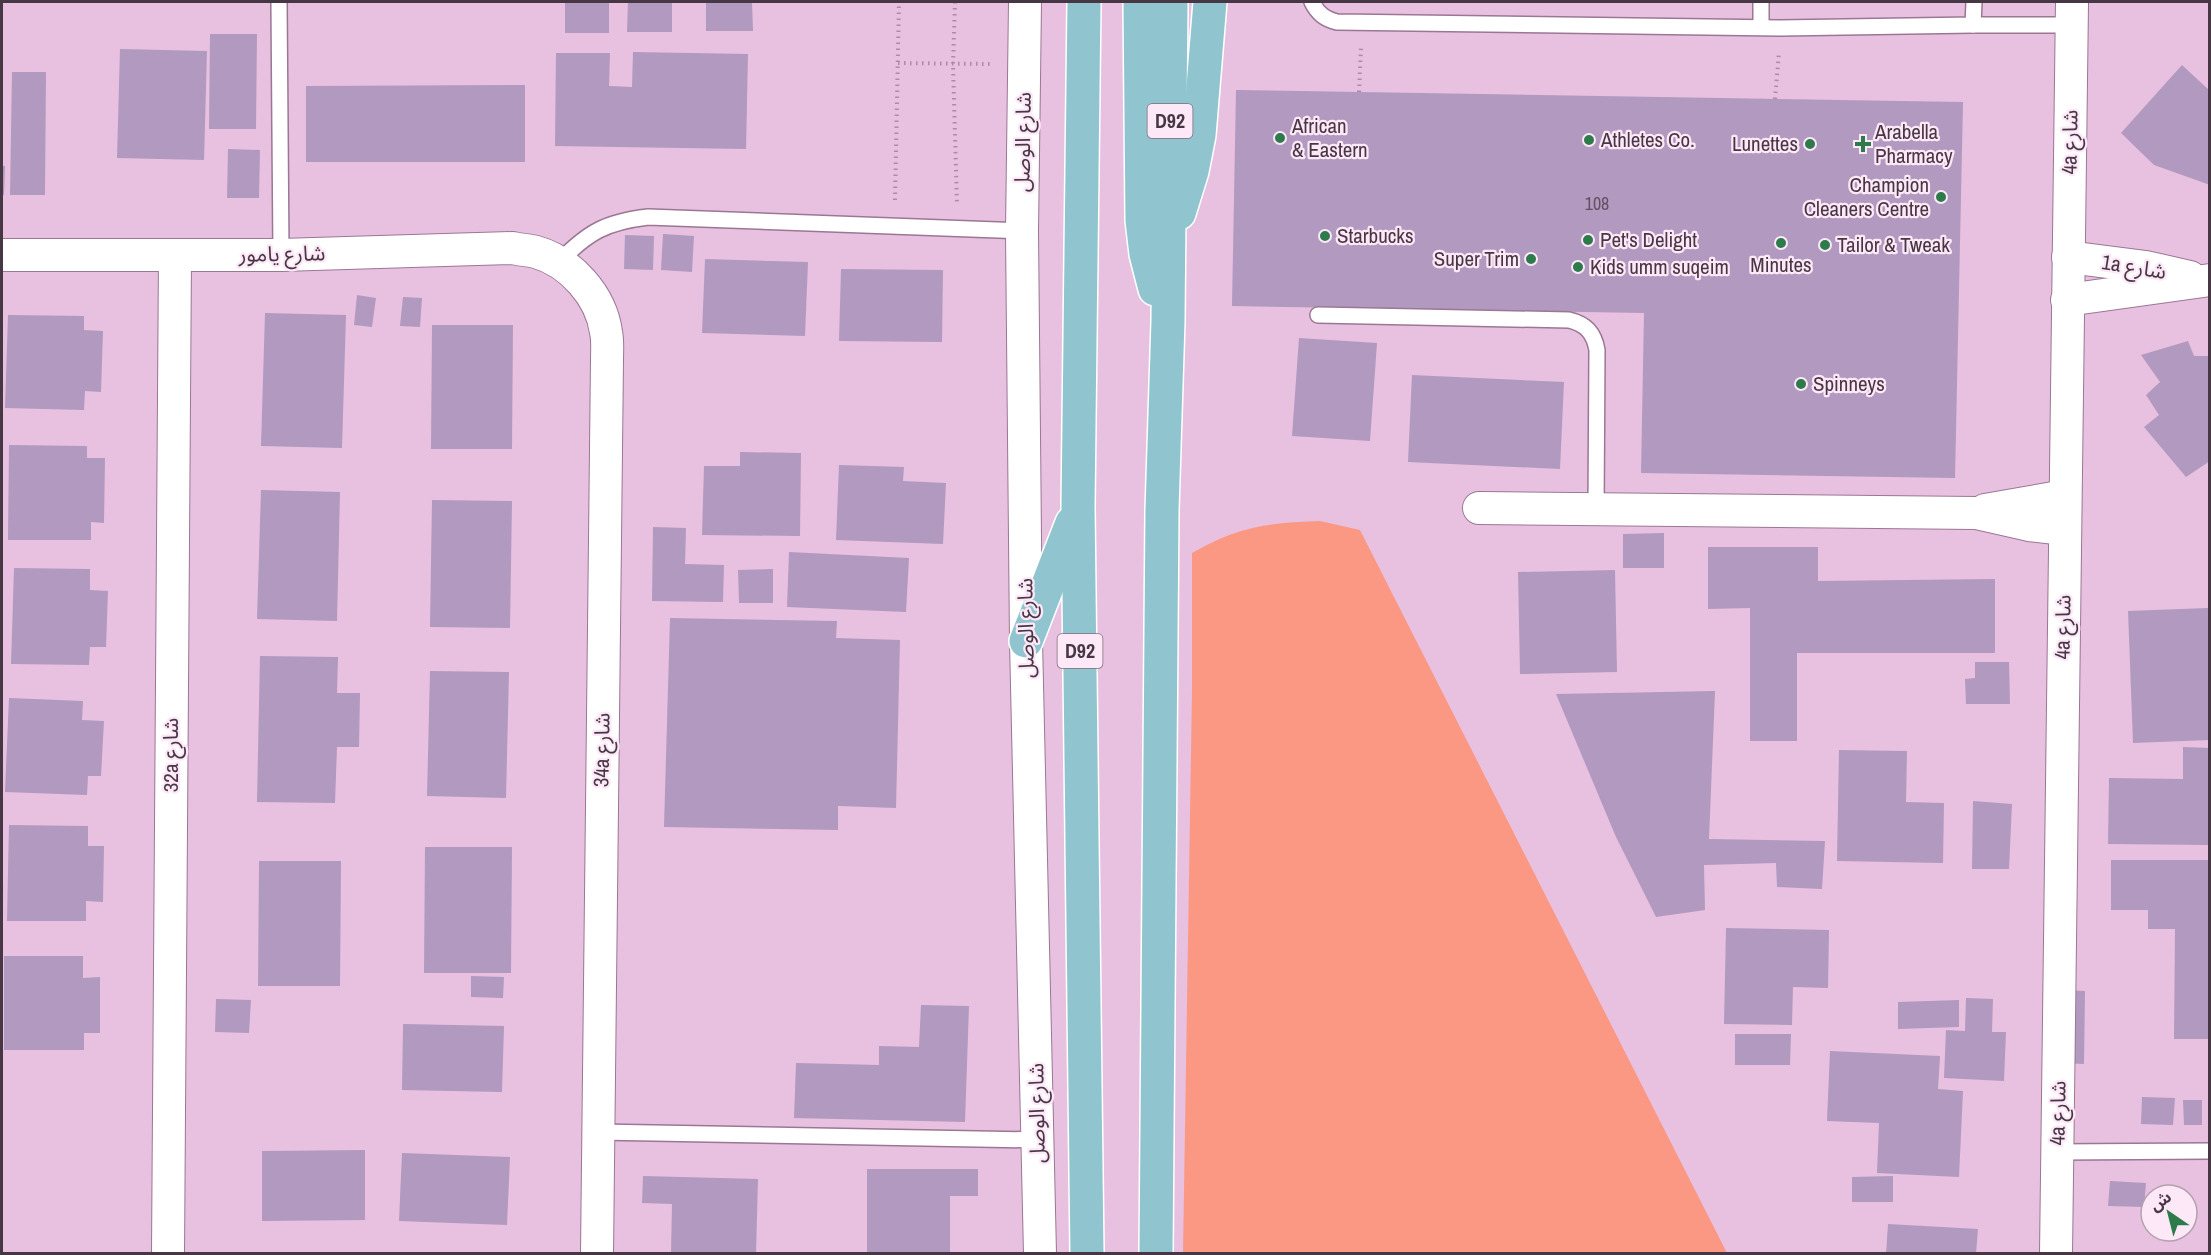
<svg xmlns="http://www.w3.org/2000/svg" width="2211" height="1255" viewBox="0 0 2211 1255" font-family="'Archivo Narrow','Noto Sans Arabic',sans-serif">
<rect width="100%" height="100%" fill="#e8c0e0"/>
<path fill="#fb9883" d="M1320 521 1360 530 1727 1253H1183L1192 691V553C1239 526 1267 523 1320 521Z"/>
<g fill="#b199bf">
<rect x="565" y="2" width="44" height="31"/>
<polygon points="628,2 672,2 672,32 627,32"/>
<polygon points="706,2 752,2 753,31 706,31"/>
<polygon points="210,34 257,34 256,129 209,129"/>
<polygon points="120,49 207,51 204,160 117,158"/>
<polygon points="633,52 748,54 746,149 555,146 556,53 610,53 609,86 632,87"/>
<polygon points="2182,65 2210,91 2210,185 2154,165 2121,133"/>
<polygon points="12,72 46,72 45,195 10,195"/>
<polygon points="525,85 525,162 306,162 306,86"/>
<polygon points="1236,90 1963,102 1955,478 1641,473 1644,313 1232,306"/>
<polygon points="228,149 260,150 259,198 227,198"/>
<polygon points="2,166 5,166 4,195 2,195"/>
<polygon points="663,234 694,236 692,272 661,270"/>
<polygon points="625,235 654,236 653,270 624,269"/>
<polygon points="705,259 808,262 805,336 702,333"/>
<polygon points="841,269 943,270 942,342 839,341"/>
<polygon points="357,295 376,298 372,327 354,325"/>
<polygon points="403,297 422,298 420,327 400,326"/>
<polygon points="265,313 346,315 342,448 261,446"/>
<polygon points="8,315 84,316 84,330 103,331 101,392 85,391 84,410 5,408"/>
<polygon points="432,325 513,325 512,449 431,449"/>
<polygon points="1299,338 1377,343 1370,441 1292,436"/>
<polygon points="2188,341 2194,356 2210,356 2210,461 2186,477 2144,427 2159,415 2146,395 2160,382 2141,355"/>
<polygon points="1412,375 1564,382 1560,469 1408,462"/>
<polygon points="9,445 87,446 87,458 105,458 104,523 91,522 91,540 8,540"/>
<polygon points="740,452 801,453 800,536 702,535 704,466 740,466"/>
<polygon points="839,465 904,467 903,481 946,483 943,544 836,540"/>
<polygon points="261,490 340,492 337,621 257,619"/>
<polygon points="432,500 512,501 510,628 430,627"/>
<polygon points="653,527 686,528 685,564 724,565 723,602 652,601"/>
<polygon points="1664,533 1664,568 1623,568 1623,534"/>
<polygon points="1708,547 1818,547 1818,581 1995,579 1995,653 1797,653 1797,741 1750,741 1750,608 1708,609"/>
<polygon points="789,552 909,558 906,612 787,607"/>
<polygon points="14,568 90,569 90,590 108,591 106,647 90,647 89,665 11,664"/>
<polygon points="773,569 773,603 739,603 738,570"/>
<polygon points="1615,570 1617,672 1520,674 1518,572"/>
<polygon points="2208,608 2210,623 2210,740 2133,743 2128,611"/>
<polygon points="670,618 837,621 836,638 900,640 896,808 838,806 838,830 664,827"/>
<polygon points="260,656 338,657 337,693 360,693 359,747 337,747 335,803 257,802"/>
<polygon points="1975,662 2009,662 2010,704 1966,704 1965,679 1975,678"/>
<polygon points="430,671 509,672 506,798 427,796"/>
<polygon points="1715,691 1709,839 1825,841 1822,889 1777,887 1776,863 1704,865 1705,910 1656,917 1616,837 1556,694"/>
<polygon points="9,698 83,701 82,720 104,721 101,776 88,776 87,795 5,792"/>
<polygon points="2183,747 2210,748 2210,845 2108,844 2109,778 2183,779"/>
<polygon points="1839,750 1907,751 1906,802 1944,803 1943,863 1837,861"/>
<polygon points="1973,801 2012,804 2009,869 1972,869"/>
<polygon points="9,825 88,826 88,846 104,846 103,902 86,901 86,921 7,921"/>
<polygon points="425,847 512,847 511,973 424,973"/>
<polygon points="2111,860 2210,860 2210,1039 2174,1039 2175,929 2148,929 2148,910 2111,910"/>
<polygon points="259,861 341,861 340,986 258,986"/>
<polygon points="1726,928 1829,930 1828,988 1793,987 1792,1025 1724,1024"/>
<polygon points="4,956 83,956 83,978 100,977 100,1033 84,1033 84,1050 4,1050"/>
<polygon points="471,976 504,977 503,998 471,997"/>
<polygon points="2062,990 2085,991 2084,1064 2060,1063"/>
<polygon points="1966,998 1993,999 1992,1032 2006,1032 2004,1081 1944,1078 1946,1030 1965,1031"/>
<polygon points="216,999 251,1000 249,1033 215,1032"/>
<polygon points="1959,1000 1959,1027 1898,1029 1898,1002"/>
<polygon points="921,1005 969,1006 965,1122 794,1118 796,1063 879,1065 879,1046 919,1047"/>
<polygon points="403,1024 504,1026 502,1092 402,1090"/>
<polygon points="1735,1034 1791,1034 1790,1065 1735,1065"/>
<polygon points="1830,1051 1940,1056 1938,1089 1963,1091 1959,1177 1877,1173 1879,1123 1827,1121"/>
<polygon points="2142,1097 2175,1098 2173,1125 2141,1124"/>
<polygon points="2183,1100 2202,1100 2202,1125 2184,1125"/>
<polygon points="365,1150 365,1220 262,1221 262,1151"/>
<polygon points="402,1153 510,1157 507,1225 399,1221"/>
<polygon points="867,1169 978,1169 978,1196 950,1196 950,1254 867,1254"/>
<polygon points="643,1176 758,1179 756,1254 671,1254 672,1204 642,1203"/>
<polygon points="1893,1176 1893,1202 1852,1202 1852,1177"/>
<polygon points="2110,1181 2146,1183 2144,1207 2108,1206"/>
<polygon points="1888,1224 1978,1229 1976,1254 1886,1254"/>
</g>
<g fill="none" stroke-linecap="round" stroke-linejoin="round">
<g stroke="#9b7794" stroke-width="18">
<g id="service">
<polyline points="279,2 281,255"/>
<path d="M1312 2C1318 14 1325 19 1337 22L1780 28 1973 25 1974 2"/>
<polyline points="1761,2 1761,27"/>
<polyline points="1973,25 2071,25"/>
<path d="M559 262C588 232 606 222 648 217L1022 231"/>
<path d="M1318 315 1569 320C1586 324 1594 333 1597 350L1596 509"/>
<polyline points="598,1132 1038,1140"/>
<polyline points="2058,1152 2210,1151"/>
</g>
</g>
<g stroke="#9b7794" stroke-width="34">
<g id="minor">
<polyline points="1025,2 1022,231 1026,641 1040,1254"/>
<path d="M2 255H281L513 248C520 250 529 250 536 252 571 262 601 296 606 332 608 341 607 351 607 360L597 1254"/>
<polyline points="2068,257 2146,267 2190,277"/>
<polyline points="2067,300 2210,280"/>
<polyline points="1479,508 1976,513 2029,525 2065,529"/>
<polyline points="1985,510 2065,496"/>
<polyline points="168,1254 175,256"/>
<polyline points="2056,1254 2072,2"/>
</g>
</g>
<g stroke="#fff" stroke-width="36">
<g id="primary">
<polyline points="1084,2 1078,507 1087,1254"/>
<polyline points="1140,2 1142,220 1146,254 1155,289"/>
<polyline points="1179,213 1192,171 1199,135 1210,2"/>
<polyline points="1026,641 1072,523"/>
<polyline points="1156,1254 1162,510 1168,321 1171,2"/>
</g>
</g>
<g stroke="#ab8ca5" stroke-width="4" stroke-dasharray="1.5 4.5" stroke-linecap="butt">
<polyline points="955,2 953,65 957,203"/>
<polyline points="898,63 990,64"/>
<polyline points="1359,92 1361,48"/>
<polyline points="1775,99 1779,52"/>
<polyline points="895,200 899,2"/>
</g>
<use href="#service" stroke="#fff" stroke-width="15"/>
<use href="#minor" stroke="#fff" stroke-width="32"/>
<use href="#primary" stroke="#90c5d0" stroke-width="33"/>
</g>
<g fill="#2d7a4a" stroke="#fde8f8" stroke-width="2">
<circle cx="1280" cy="138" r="6"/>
<circle cx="1589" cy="140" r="6"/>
<circle cx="1810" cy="144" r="6"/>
<path d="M1860 135h6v6h6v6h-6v6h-6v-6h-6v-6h6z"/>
<circle cx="1941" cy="197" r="6"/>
<circle cx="1325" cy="236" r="6"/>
<circle cx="1588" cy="240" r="6"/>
<circle cx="1781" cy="243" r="6"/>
<circle cx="1825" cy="245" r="6"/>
<circle cx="1531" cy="259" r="6"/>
<circle cx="1578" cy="267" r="6"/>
<circle cx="1801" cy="384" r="6"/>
</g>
<g text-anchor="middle" stroke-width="4.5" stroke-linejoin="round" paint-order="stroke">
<g font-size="18" fill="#625063">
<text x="1597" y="210">108</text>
</g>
<g fill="#fde8f8" stroke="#7e6c7a" stroke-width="1.5">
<rect x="1147.5" y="104" width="45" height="34" rx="4.5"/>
<rect x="1057.5" y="634" width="45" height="34" rx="4.5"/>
</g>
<g font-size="20" font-weight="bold" fill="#473744">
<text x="1170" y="128">D92</text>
<text x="1080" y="658">D92</text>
</g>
<g font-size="21" fill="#473744" stroke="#fde8f8" text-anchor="start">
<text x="1292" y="133">African<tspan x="1292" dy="24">&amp; Eastern</tspan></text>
<text x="1875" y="139">Arabella<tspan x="1875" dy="24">Pharmacy</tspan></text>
<text x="1601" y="147">Athletes Co.</text>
<text x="1798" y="151" text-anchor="end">Lunettes</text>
<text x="1929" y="192" text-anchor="end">Champion<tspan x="1929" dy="24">Cleaners Centre</tspan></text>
<text x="1337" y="243">Starbucks</text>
<text x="1600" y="247">Pet's Delight</text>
<text x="1837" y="252">Tailor &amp; Tweak</text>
<text x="1519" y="266" text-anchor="end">Super Trim</text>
<text x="1781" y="272" text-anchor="middle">Minutes</text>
<text x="1590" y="274">Kids umm suqeim</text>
<text x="1813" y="391">Spinneys</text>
</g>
<g font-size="21" fill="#473744" stroke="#fde8f8">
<text transform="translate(1023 142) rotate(-89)" y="7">شارع الوصل</text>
<text transform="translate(2070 142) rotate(-89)" y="7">4a شارع</text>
<text transform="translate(282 254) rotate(-1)" y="7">شارع يامور</text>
<text transform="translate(2134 267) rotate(9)" y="7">1a شارع</text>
<text transform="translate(2063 627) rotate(-89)" y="7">4a شارع</text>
<text transform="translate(1026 628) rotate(-91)" y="7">شارع الوصل</text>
<text transform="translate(602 750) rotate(-89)" y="7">34a شارع</text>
<text transform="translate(171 755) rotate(-90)" y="7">32a شارع</text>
<text transform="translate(1037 1113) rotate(-91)" y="7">شارع الوصل</text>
<text transform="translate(2058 1113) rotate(-89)" y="7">4a شارع</text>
</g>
</g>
<rect width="2211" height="1255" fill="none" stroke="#473744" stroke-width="6"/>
<g transform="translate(2169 1213) rotate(325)"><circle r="28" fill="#fde8f8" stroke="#b4a1b0" stroke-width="1.5"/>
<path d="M0-4.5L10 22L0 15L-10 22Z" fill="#2d7a4a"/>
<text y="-9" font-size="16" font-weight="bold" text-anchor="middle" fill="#473744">ش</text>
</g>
</svg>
